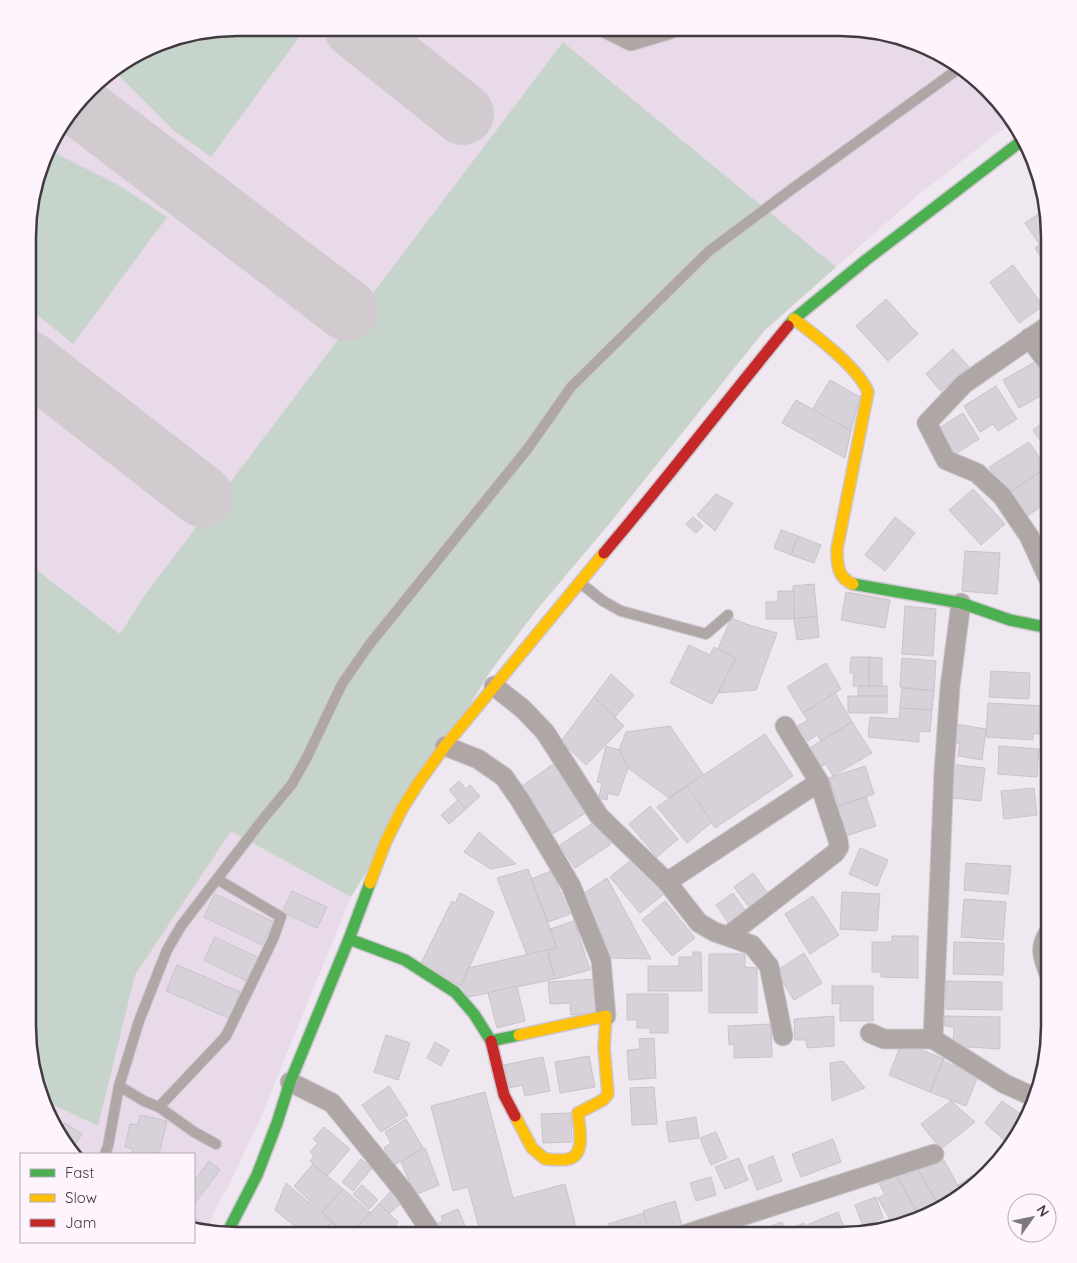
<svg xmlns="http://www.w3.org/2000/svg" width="1077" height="1263" viewBox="0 0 1077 1263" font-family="Quicksand,sans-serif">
<rect width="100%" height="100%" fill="#f0e8f1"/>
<polygon fill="#e9daea" points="237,28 867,29 957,63 1012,122 918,195 764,331 609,524 535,612 490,672 351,897 258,1124 228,1187 215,1209 208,1230 194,1226 194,1154 74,1154 56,1131 35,1080 28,1026 29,210 55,133 99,79 169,39"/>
<g fill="#c7d4cb">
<polygon points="237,28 306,28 211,157 173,130 114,71 169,39"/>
<polygon points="563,42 836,267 764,331 609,524 535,612 490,672 351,897 231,831 135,975 98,1126 52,1104 48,1111 35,1080 28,1026 29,564 120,634 145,595"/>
<polygon points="49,150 117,184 167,217 73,344 29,308 29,210"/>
</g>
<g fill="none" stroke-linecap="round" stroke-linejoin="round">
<g stroke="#d1cacf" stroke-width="62">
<polyline points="355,28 463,114"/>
<polyline points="78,105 347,310"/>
<polyline points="29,362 202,496"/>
</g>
</g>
<g fill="#d7d1d9" stroke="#c8c3ca">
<polygon points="1046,209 1049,239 1040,245 1025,223"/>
<polygon points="1049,239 1049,268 1048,269 1035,248"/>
<polygon points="1013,265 1043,306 1019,323 990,282"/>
<polygon points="886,299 918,334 888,361 856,326"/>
<polygon points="953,349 969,367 941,391 926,374"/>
<polygon points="1040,359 1049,375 1049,391 1019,408 1003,380"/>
<polygon points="830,380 860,397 851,431 812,410"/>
<polygon points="996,386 1017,419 998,431 993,424 980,432 964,406"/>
<polygon points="796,400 851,431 845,458 782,423"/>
<polygon points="963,413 979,439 955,454 939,428"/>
<polygon points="1049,419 1049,453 1033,430"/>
<polygon points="1029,442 1046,468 1007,494 989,467"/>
<polygon points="1046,468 1049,473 1049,501 1023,519 1007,494"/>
<polygon points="973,489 1005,524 981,545 949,510"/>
<polygon points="716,494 733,503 715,531 697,515"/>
<polygon points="693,517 703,526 696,533 686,524"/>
<polygon points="895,517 915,533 885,571 865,555"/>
<polygon points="781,530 798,536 791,555 774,548"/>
<polygon points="1049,530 1049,548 1041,535"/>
<polygon points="798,536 821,545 814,563 791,555"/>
<polygon points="965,551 1000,553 997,594 962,591"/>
<polygon points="814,584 817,616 794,619 793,586"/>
<polygon points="778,591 794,591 794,619 766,619 766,602 778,602"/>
<polygon points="846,592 890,600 885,628 841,620"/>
<polygon points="905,606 936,609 933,656 902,654"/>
<polygon points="817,616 819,637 797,640 794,619"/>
<polygon points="731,618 749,625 777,633 756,690 718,693 736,658 718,649"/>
<polygon points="689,645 710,655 714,647 736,658 712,704 670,683"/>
<polygon points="851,657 869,657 869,686 853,686 854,673 850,673"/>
<polygon points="869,657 882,658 882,686 869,686"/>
<polygon points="902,658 936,661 934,691 900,687"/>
<polygon points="826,663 841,689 803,713 787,687"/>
<polygon points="991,671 1030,673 1029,699 989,697"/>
<polygon points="611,674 634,695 615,717 594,697"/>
<rect x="858" y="686" width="29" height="10"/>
<polygon points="902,688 934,691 932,710 900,708"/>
<polygon points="835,693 852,722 821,741 817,735 808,741 798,726 808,720 803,713"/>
<rect x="848" y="696" width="39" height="17"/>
<polygon points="594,697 624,726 586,765 561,741"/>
<polygon points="988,703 1045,706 1043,734 1033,734 1033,740 986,737"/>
<polygon points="900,708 932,710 930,732 919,731 919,742 868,737 870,717 899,719"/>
<polygon points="852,722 872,753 833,776 826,764 814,771 803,752"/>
<polygon points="949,723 986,729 982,760 958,756 960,744 947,742"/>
<polygon points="670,726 703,774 669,798 628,768 619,750 626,732"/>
<polygon points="765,734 793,776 715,828 687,786"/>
<polygon points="606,746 619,750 628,768 618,796 608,793 607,800 599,798 602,783 597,782"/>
<polygon points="999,746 1039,749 1037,777 998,774"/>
<polygon points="556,762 587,812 553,834 521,787"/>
<polygon points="948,764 985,768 981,801 944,797"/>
<polygon points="865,766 874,794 839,806 829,778"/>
<polygon points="459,781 466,789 470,785 480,796 466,809 449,790"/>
<polygon points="687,786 712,822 687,843 657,807"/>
<polygon points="1034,788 1037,815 1004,819 1001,791"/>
<polygon points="866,797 876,826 840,838 830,809"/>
<polygon points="458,800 466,809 449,824 441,815"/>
<polygon points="650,806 678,839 657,857 629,824"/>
<polygon points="596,821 611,844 575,868 560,845"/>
<polygon points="479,832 516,864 491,869 464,852"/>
<polygon points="860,848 888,860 877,886 849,874"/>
<polygon points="635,857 665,893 640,913 610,877"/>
<polygon points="966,863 1011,866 1008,894 964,890"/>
<polygon points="528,869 557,948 527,955 497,878"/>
<polygon points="551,871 570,914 548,922 531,879"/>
<polygon points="753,873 768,893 749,907 734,887"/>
<polygon points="607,878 651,959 610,958 580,896"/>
<polygon points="292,891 327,907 317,928 282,912"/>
<polygon points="842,892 880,894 877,931 840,929"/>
<polygon points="460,893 494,912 461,986 420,965 452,901 455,903"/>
<polygon points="733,893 747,913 730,925 716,905"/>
<polygon points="215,894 274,922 262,945 204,917"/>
<polygon points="813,896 839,935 810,954 785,914"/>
<polygon points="964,899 1006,902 1003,940 961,937"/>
<polygon points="665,901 695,938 672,956 642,920"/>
<polygon points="574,921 590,970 555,979 547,950 557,948 550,929"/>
<polygon points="892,936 918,936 918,978 881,977 881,972 872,972 872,942 892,942"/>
<polygon points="215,937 259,958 247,981 204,960"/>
<polygon points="954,942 1004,943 1003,975 953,974"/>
<polygon points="547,950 555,979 469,997 461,986 468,968"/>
<polygon points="693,952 701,952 702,991 648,991 648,966 679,966 679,957 693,957"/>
<polygon points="804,953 822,983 794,1000 776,971"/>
<polygon points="709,954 745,954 745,967 757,968 757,1013 709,1013"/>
<polygon points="177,965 240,992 229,1018 166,991"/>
<polygon points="594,979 597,1013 571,1015 570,1003 550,1004 548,982"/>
<polygon points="946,981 1002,982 1002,1010 946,1009"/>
<polygon points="517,986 525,1021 497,1028 488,993"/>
<polygon points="832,986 873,986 873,1021 840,1021 840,1003 832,1004"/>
<polygon points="627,994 668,994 668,1033 650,1033 650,1028 637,1028 637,1020 627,1020"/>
<polygon points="834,1016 834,1046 807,1048 806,1040 795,1040 794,1019"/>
<polygon points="944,1016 1000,1017 1000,1049 953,1046 954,1027 945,1026"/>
<polygon points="771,1024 772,1057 734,1058 734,1044 729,1045 728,1026"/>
<polygon points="386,1035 410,1043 398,1080 374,1072"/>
<polygon points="654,1038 656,1078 629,1080 627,1050 640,1049 639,1039"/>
<polygon points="435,1042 449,1050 441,1066 427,1058"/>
<polygon points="902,1042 944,1059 930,1092 889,1075"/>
<polygon points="589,1056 595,1087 560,1093 555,1062"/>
<polygon points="543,1057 550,1091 525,1096 522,1085 509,1088 504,1065"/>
<polygon points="843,1061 865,1088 832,1101 830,1063"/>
<polygon points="943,1061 978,1076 966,1106 930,1092"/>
<polygon points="389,1086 408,1115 381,1132 362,1105"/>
<polygon points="654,1087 657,1124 632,1125 630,1088"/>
<polygon points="485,1092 513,1198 565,1184 578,1235 481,1235 468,1187 453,1191 431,1106"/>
<polygon points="951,1101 975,1122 941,1149 921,1124"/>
<polygon points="1002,1101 1025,1117 1021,1131 1010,1145 985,1123"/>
<polygon points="571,1113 572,1142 543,1143 541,1114"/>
<polygon points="140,1115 167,1121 159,1154 132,1154 133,1149 125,1147 130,1124 138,1125"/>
<polygon points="696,1117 699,1138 669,1142 666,1122"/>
<polygon points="406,1119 423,1148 394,1165 384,1148 391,1143 385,1132"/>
<polygon points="65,1123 82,1134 71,1151 58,1134"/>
<polygon points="324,1127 350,1149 327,1176 310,1161 314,1156 310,1152 318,1143 313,1139"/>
<polygon points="716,1132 727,1158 711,1165 700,1138"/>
<polygon points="833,1139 841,1162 801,1177 792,1154"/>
<polygon points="425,1148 439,1185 415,1195 401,1162"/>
<polygon points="941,1155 962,1193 939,1206 918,1169"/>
<polygon points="773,1156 782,1181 757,1190 748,1166"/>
<polygon points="739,1158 748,1180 725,1189 715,1167"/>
<polygon points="361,1159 372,1168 353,1191 342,1182"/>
<polygon points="209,1161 220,1170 194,1204 194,1181"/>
<polygon points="993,1163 995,1165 988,1174 963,1194 958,1185"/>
<polygon points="313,1164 343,1189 322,1212 294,1186"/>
<polygon points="905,1169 908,1175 918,1169 939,1206 919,1215 896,1175"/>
<polygon points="896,1175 919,1215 892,1223 878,1198 885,1194 879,1184"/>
<polygon points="711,1177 716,1195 696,1201 690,1183"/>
<polygon points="286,1183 332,1222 319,1235 305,1235 275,1210"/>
<polygon points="362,1185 378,1200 369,1209 353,1194"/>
<polygon points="343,1189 370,1212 349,1235 347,1235 322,1212"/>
<polygon points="391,1191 402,1202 389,1214 379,1204"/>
<polygon points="962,1193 945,1207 926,1213 939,1206"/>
<polygon points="876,1197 883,1218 863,1226 855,1205"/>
<polygon points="675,1201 684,1232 674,1235 650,1235 643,1211"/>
<polygon points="379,1204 398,1222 391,1231 386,1227 380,1235 349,1235"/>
<polygon points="458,1209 469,1235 438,1235 434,1225 443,1221 441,1216"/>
<polygon points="838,1212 847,1235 810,1235 807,1225"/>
<polygon points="644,1213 650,1235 612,1235 608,1224"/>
<polygon points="194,1217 205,1225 202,1229 194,1226"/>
<polygon points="332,1222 347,1235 321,1235"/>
<polygon points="782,1222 787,1235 763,1235 761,1230"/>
<polygon points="804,1223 809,1235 788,1235 786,1230"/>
</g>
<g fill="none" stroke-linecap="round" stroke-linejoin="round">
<g stroke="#ccc6cd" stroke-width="12">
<g id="lane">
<polyline points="579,582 603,601 621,611 706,634 728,615"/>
<polyline points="119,1086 144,1101 159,1107 194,1132 216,1144"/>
<polyline points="159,1107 226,1036 273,939 281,917 217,879"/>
<polyline points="105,1154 108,1146 119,1086 139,1021 167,950 181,926 263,819 292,784 306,759 342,684 369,645 529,447 571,387 709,251 792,189 961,67"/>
</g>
</g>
<g stroke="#ccc6cd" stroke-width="21">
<g id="street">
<polyline points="607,29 631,41 671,29"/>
<polyline points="1029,338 1049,364"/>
<polyline points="1049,580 1029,536 1002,496 977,473 946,460 927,423 964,384 1049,325"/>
<polyline points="494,686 523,709 545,732 599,816 667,882 699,923 715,932 752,945 769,966 783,1036"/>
<polyline points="445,746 478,759 504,777 520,800 553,855 571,886 601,960 606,1016"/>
<polyline points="667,882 819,782"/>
<polyline points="729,935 835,853 839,847 838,840 819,782 785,726"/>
<path d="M1049 974C1043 957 1038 949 1049 932"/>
<polyline points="870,1033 884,1039 933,1039 1005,1084 1032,1096"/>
<polyline points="933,1039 944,772 950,687 961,603"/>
<polyline points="290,1082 332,1103 405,1193 433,1235"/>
<polyline points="683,1235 934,1154"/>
</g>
</g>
<g stroke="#ccc6cd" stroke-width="14">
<g id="fast">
<polyline points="788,326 794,319 866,260 1024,139"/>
<polyline points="853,584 961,603 1010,620 1049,628"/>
<polyline points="349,939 405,960 455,992 474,1014 491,1041 519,1035"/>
<polyline points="226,1235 257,1175 277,1123 290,1082 349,939 370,883"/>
</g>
</g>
<g stroke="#ccc6cd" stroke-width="14">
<g id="slow">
<path d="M794 319C816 336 858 367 868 392L837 549C837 563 837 578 853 584"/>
<polyline points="370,883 386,841 402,809 419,782 445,746 604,553"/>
<path d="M515 1116 532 1148 545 1159C552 1159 562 1161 569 1159 586 1154 579 1127 578 1113L603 1100 608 1094 604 1048 606 1016 519 1035"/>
</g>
</g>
<g stroke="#ccc6cd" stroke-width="14">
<g id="jam">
<path d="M604 553C667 479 726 401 788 326"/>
<polyline points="491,1041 504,1095 515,1116"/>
</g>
</g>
<use href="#lane" stroke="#afa7a6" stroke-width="10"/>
<use href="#street" stroke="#afa7a6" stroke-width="19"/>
<use href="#fast" stroke="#4caf50" stroke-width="11"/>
<use href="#slow" stroke="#ffc107" stroke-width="11"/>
<use href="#jam" stroke="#c62828" stroke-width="11"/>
</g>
<path d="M0 0H1077V1263H0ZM237 36H840A201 201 0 0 1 1041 237V1026A201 201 0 0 1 840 1227H237A201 201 0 0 1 36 1026V237A201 201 0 0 1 237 36Z" fill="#fdf4fe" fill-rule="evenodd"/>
<path fill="none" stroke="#413b41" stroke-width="2.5" d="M237 36H840A201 201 0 0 1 1041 237V1026A201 201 0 0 1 840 1227H237A201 201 0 0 1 36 1026V237A201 201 0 0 1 237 36Z"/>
<rect x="20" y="1153" width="175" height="90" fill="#fdf4fe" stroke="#b2aab2"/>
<rect x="30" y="1169" width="25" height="8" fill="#4caf50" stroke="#b2aab2"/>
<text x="65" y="1178" font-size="15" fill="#413b41">Fast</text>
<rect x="30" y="1194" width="25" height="8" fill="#ffc107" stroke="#b2aab2"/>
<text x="65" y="1203" font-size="15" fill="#413b41">Slow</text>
<rect x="30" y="1219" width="25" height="8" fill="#c62828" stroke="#b2aab2"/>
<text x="65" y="1228" font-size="15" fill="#413b41">Jam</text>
<g transform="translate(1032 1218) rotate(57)"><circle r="24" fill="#fdf4fe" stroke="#b2aab2"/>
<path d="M0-4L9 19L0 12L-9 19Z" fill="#7e787f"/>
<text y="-8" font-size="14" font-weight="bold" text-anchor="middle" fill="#413b41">N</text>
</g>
</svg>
